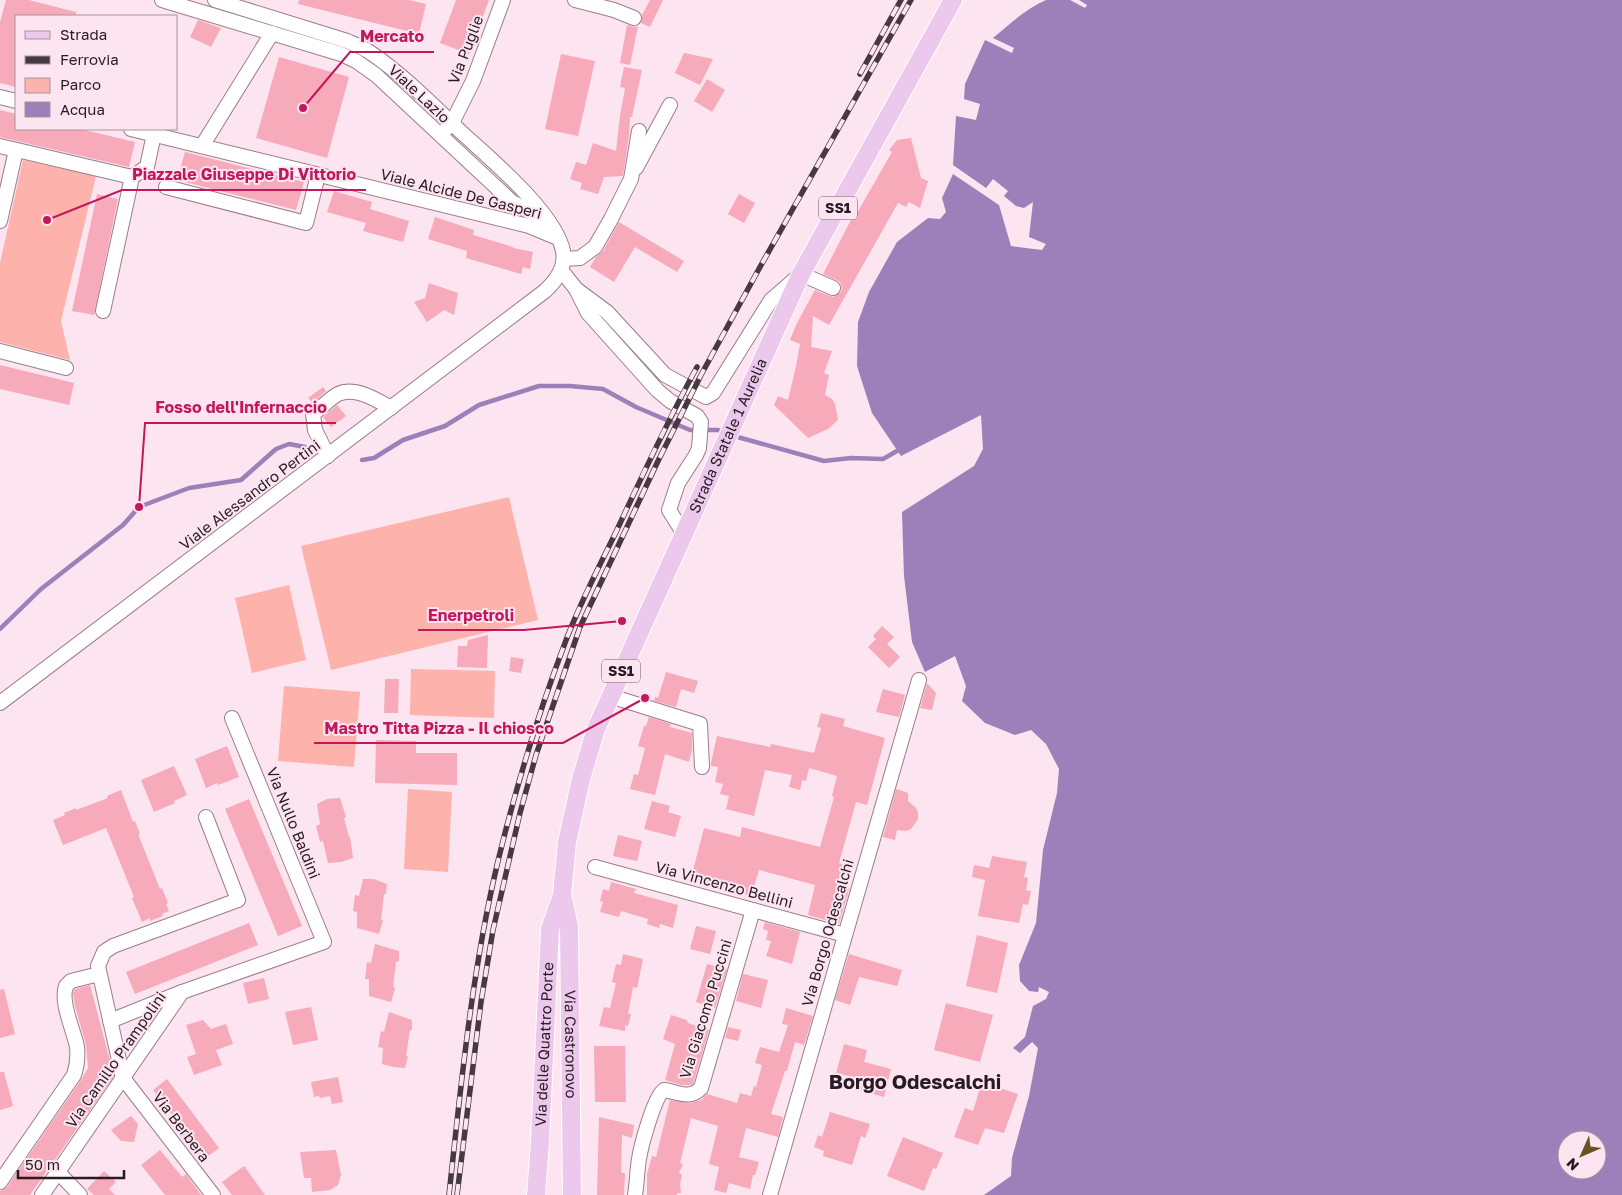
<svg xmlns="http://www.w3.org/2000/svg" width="1622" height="1195" viewBox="0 0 1622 1195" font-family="'Golos Text',sans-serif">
<rect width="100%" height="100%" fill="#fde4f1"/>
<g fill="#fdb2ab">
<polygon points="23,160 96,176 61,321 70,360 0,342 0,263"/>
<polygon points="509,497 538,620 331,670 301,546"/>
<polygon points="289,585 306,660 252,673 235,598"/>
<polygon points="411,669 495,671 494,718 410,715"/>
<polygon points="284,686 360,692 354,767 278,761"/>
<polygon points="408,789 452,792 448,872 404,869"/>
</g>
<path fill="#9d7fba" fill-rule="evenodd" d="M1046 0H1070L1085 8 1087 5 1079 0H1622V1195H984L1011 1176 1012 1158 1029 1096 1038 1048 1032 1042 1020 1053 1013 1048 1025 1037 1033 1006 1046 999 1049 992 1039 987 1038 992 1029 991 1020 981 1019 965 1036 923 1043 850 1057 793 1059 769 1046 744 1031 730 1015 735 985 723 962 701 966 686 955 656 925 672 912 642 904 576 902 512 974 466 983 449 981 415 901 456 872 413 857 366 858 322 869 292 897 242 928 218 940 219 946 212 942 198 953 174 999 205 1011 246 1042 250 1046 244 1029 237 1033 202 1024 208 1016 206 1004 196 1008 191 993 179 986 188 953 165 956 116 976 120 980 104 964 99 965 84 985 40 1012 53 1014 48 993 38C1010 24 1025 9 1046 0ZM1567 1140H1597V1170H1567Z"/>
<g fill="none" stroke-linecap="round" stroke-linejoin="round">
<g stroke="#9d7fba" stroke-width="4.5">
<polyline points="734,436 824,461 851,458 883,459 897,451"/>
<polyline points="362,460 374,458 403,440 445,426 479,405 539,386 570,386 603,389 636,407 690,430 718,430 724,433"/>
<polyline points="0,629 41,589 123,525 139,507 189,488 241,480 276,449 289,444 305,447"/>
</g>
</g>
<g fill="#f7aaba">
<polygon points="6,0 29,0 76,12 76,16 16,16 16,87 0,83 0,22"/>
<polygon points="299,0 409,0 426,4 419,34 298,4"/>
<polygon points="456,0 489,0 469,54 440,43"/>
<polygon points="650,0 663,0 650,27 641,23 642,15"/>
<polygon points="198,20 221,28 211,47 190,37"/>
<polygon points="627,25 635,27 638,26 630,65 620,63"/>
<polygon points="684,53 713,59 700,85 675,73"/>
<polygon points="561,54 595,61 578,136 545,129"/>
<polygon points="279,57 349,77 327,158 256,138"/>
<polygon points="624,67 642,70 632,117 630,117 629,136 623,176 604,177 598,194 580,189 582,183 570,179 576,162 586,165 593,143 616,151 620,116 625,88 620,87"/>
<polygon points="707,79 725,90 712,112 694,101"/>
<polygon points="0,110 16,114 16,129 80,129 135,142 129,167 0,137"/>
<polygon points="911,138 921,178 928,181 920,208 909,202 906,207 898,203 829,325 813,316 811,347 832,351 824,373 829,375 825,395 832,399 835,404 838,420 828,429 808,438 774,405 778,396 788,400 796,366 800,344 790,340 797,323 815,290 833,297 841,292 842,288 840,282 823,274 855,212 857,213 892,152 889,150 897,140"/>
<polygon points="185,152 304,182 296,210 177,180"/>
<polygon points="334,191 372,202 370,209 409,221 403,242 363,231 366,223 327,212"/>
<polygon points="97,194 118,199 94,315 72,311"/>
<polygon points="739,194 755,203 744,223 728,214"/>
<polygon points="435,217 474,230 473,235 513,247 513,248 533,252 530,269 523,267 521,274 466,258 467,251 428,239"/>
<polygon points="619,222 684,261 677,272 635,247 614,282 590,267 596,257 603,251"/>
<polygon points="429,283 458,293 454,315 444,310 427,322 414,302 425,298"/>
<polygon points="0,365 74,383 69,405 0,389"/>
<polygon points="323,387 326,391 313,403 308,398"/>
<polygon points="337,405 346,416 331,427 323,417"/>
<polygon points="882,626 894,637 887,644 900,657 889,668 868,647 876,639 873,636"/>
<polygon points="488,635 487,668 457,667 458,646 467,646 468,640"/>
<polygon points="511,657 524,659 521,673 509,671"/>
<polygon points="666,672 698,681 694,693 681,689 676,707 654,701 655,697 658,698"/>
<polygon points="385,679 399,679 398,713 384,713"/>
<polygon points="927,683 936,693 932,710 920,708"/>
<polygon points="883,689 905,695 899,717 876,712"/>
<polygon points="821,713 845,719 843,726 885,738 867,805 856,802 839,863 843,865 837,886 849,889 839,924 808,915 815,885 759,870 751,896 691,878 704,828 740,837 742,827 820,847 834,797 832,796 837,776 809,768 806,781 802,780 800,790 789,787 792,775 765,770 754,816 726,809 729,796 720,794 723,784 715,782 718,767 711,766 711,763 717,736 770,747 771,744 814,753 821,728 817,727"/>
<polygon points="649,717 671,724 670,727 692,733 692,750 689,762 665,754 655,795 630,789 634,774 638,775 645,748 638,746 644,726 646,726"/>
<polygon points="376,740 416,741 416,753 457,753 457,785 375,783"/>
<polygon points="227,746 239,777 218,785 217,783 206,788 195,759"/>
<polygon points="174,766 187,795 174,801 175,803 154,812 141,780"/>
<polygon points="896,789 908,793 908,801 916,808 918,813 918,819 911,829 906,831 897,830 895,840 883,837"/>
<polygon points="121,790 133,822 135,821 140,834 138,834 160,889 162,888 168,903 166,904 169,911 162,914 163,916 150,921 150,918 142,922 132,898 134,897 106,828 63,845 53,820 65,815 64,813 76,808 76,810 108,798 107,796"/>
<polygon points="340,798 346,817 344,818 349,837 350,837 353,858 341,862 328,863 323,841 320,842 316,826 320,824 317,804 327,799"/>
<polygon points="249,799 302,926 278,936 225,809"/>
<polygon points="652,801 670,806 668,812 681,816 675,837 644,829"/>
<polygon points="618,835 642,841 637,861 613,856"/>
<polygon points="992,856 1027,862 1024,877 1028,878 1026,890 1031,891 1028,905 1023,904 1019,923 978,916 985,880 972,877 974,865 989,868"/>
<polygon points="363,879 374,879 387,884 386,894 384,894 381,920 383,920 379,934 357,928 357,912 353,911 355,895 359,896"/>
<polygon points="611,882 636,889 634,893 678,905 673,928 660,924 659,928 647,924 648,919 621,911 619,917 600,912 603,902 600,901 603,889 609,891"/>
<polygon points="765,922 800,932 792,964 766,956 771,941 766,940 768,931 763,929"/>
<polygon points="249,923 258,945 135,994 126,972"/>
<polygon points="696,926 716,931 710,954 690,949"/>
<polygon points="977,935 1008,943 997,993 966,986"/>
<polygon points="375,944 399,951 399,961 396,962 393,987 395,988 391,1002 369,996 369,979 365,979 367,962 371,963"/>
<polygon points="623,954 643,959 637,988 633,987 628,1014 631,1014 628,1026 625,1025 625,1031 599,1026 604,1007 610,1008 616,983 612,982 616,964 621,965"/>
<polygon points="849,954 902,970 897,986 859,977 850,1005 835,1000"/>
<polygon points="707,964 727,969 715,1008 696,1002"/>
<polygon points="743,974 768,980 761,1008 736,1001"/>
<polygon points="264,978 269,999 248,1004 243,983"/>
<polygon points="90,985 114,1076 30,1195 0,1195 0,1191 7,1187 81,1080 88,1068 86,1045 75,1006 73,993 75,989"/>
<polygon points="4,989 15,1034 0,1038 0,990"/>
<polygon points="946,1003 993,1015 980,1062 934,1050"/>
<polygon points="311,1007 318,1040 293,1045 285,1012"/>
<polygon points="786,1008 813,1016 804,1045 795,1042 787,1071 785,1071 771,1114 783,1117 778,1137 746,1128 739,1157 759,1162 755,1175 753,1175 750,1189 729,1183 726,1193 714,1190 719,1167 709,1164 718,1126 691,1118 680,1163 683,1164 679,1173 682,1175 680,1184 681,1193 677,1193 677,1195 647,1195 647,1174 652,1156 656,1157 670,1100 690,1103 701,1100 707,1094 737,1103 740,1093 751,1096 754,1086 756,1087 762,1065 755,1063 760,1047 779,1052 788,1025 782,1024"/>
<polygon points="389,1012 412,1020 412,1030 410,1030 406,1056 408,1056 405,1068 393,1067 382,1064 383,1048 378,1047 381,1031 384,1032"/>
<polygon points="671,1015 687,1020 688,1023 709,1030 693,1084 690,1085 681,1085 665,1080 675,1044 663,1039"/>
<polygon points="203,1020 211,1029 226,1024 233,1044 216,1050 222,1065 194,1075 187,1057 196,1054 186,1025"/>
<polygon points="728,1027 741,1030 738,1041 725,1038"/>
<polygon points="844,1044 867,1050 864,1062 891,1069 884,1097 859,1090 861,1079 836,1073"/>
<polygon points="594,1046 625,1046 626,1102 595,1102"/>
<polygon points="0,1072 4,1072 13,1106 0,1110"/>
<polygon points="338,1077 343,1102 332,1104 330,1096 320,1098 319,1096 314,1097 311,1082"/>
<polygon points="167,1079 219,1148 201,1161 174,1126 178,1123 153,1090"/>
<polygon points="982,1082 1018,1094 1004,1133 985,1128 978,1145 954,1137 965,1108 973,1111"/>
<polygon points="830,1112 870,1124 865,1138 861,1136 852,1165 823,1156 824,1151 814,1147 818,1135 822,1137"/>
<polygon points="131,1116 138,1124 134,1142 121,1141 111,1130"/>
<polygon points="599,1117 634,1125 632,1138 622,1135 621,1173 625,1173 624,1195 597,1195"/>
<polygon points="903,1137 943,1153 936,1169 933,1168 924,1191 887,1176"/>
<polygon points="160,1150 182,1177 186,1174 201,1195 165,1195 141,1165"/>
<polygon points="336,1150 341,1175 338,1185 330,1190 312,1192 311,1178 304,1178 300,1152"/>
<polygon points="244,1166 265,1195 232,1195 222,1182"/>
<polygon points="104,1171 116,1182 109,1189 115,1195 94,1195 87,1189"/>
</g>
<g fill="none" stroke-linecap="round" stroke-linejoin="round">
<g stroke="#997d8b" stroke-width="16">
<g id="minor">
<polyline points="162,0 341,54 356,61 376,75 512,202 543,219"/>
<polyline points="575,0 614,10 634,18"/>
<polyline points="0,97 16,101"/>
<polyline points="131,129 529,226 558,238"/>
<polyline points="446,129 452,123 473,81 503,0"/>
<polyline points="0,146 132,177 147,167 154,134"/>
<polyline points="202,146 272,33"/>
<polyline points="636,168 670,105"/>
<polyline points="166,187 306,223 318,175"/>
<polyline points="0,221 16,150"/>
<polyline points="564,259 580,258 595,247 611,219 631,179 639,131"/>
<polyline points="561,270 576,289 588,313 657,390 670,401 697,416 701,422 699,448 696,455 678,483 669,510 684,534"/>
<polyline points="576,289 607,312 665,375 706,397 713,393 771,300 801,274 833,288"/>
<polyline points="103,311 132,177"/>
<polyline points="0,351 66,368"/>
<path d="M328 456 315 430 313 414C321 408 329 399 338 394 355 386 377 400 391 408"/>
<polyline points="610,696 700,724 702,767"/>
<path d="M0 703 545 291C556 281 566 267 563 251 555 212 489 158 460 131 431 103 401 73 368 51 362 47 354 44 347 41L215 0"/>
<polyline points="206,817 238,900 113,946 104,952 98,966 123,1078 213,1195"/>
<polyline points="595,867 845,935"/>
<polyline points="110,1021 182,992"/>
<polyline points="58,1172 80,1195"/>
<path d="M0 1182 74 1075C77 1066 78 1057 77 1047 74 1031 60 1002 66 986L71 981 99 974"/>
<polyline points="42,1195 182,992 324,942 232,718"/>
<path d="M635 1195C637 1183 637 1171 639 1159 641 1146 654 1097 664 1090 678 1092 690 1100 701 1088L753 910"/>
<polyline points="770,1195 919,680"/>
</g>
</g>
<g stroke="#fff" stroke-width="20">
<g id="major">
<path id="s1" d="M562 895 569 926 572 1195"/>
<path id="s2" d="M536 1195 540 1142 550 929 562 895 567 842 581 779 596 729 801 274 953 0"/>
</g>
</g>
<use href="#minor" stroke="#fff" stroke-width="14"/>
<use href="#major" stroke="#ecc9ec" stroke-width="18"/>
<g stroke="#463940" stroke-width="5.5">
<g id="rail">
<polyline points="860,74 901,0"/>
<path d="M449 1195C461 1084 472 970 498 861 516 787 538 714 565 643 579 605 598 569 616 532 642 476 668 420 697 367"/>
<polyline points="457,1195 481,1002 493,930 520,813 536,755 580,627 658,461 701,375 760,267 911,0"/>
</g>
</g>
<use href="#rail" stroke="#fde4f1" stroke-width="4" stroke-dasharray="11" stroke-linecap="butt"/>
</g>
<g text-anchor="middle" stroke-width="4" stroke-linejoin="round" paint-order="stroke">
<g fill="#fde4f1" stroke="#675860" stroke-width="1">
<rect x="819" y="196.5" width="38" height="23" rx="4"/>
<rect x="602" y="659.5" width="38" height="23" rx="4"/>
</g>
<g font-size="14" font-weight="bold" fill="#271c22">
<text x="838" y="213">SS1</text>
<text x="621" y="676">SS1</text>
</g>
<g font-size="15" fill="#271c22" stroke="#fde4f1">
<text transform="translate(466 50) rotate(-69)" y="5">Via Puglie</text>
<text transform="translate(419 94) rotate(43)" y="5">Viale Lazio</text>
<text transform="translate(461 194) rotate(14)" y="5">Viale Alcide De Gasperi</text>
<text dy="5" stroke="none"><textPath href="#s2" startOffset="794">Strada Statale 1 Aurelia</textPath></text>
<text transform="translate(250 495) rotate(-37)" y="5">Viale Alessandro Pertini</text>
<text transform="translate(293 823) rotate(68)" y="5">Via Nullo Baldini</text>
<text transform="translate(724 885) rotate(15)" y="5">Via Vincenzo Bellini</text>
<text transform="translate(828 933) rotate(-74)" y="5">Via Borgo Odescalchi</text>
<text transform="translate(706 1009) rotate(-73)" y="5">Via Giacomo Puccini</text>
<text dy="5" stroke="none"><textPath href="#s2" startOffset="151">Via delle Quattro Porte</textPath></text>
<text dy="5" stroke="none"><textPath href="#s1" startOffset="150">Via Castronovo</textPath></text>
<text transform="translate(116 1060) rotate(-55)" y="5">Via Camillo Prampolini</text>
<text transform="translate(181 1127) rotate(53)" y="5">Via Berbera</text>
</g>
<g font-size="20" font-weight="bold" fill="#271c22" stroke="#fde4f1">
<text x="915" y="1089">Borgo Odescalchi</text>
</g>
</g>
<path fill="none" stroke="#c2185b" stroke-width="2" d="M303 108L350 52H434M47 220L122 190H366M139 507L145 423H336M622 621L524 630H418M645 698L563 743H314"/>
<g fill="#c2185b" stroke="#fde4f1" stroke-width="2">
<circle cx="303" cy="108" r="5"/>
<circle cx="47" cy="220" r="5"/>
<circle cx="139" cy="507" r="5"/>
<circle cx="622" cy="621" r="5"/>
<circle cx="645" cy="698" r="5"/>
</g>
<g font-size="16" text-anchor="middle" font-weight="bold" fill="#c2185b" stroke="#fde4f1" stroke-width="4" stroke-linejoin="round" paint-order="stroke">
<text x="392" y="42">Mercato</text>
<text x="244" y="180">Piazzale Giuseppe Di Vittorio</text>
<text x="241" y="413">Fosso dell'Infernaccio</text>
<text x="471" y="621">Enerpetroli</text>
<text x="439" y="734">Mastro Titta Pizza - Il chiosco</text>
</g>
<rect x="15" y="15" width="162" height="115" fill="#fde4f1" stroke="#a7949e"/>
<rect x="25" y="31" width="25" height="8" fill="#ecc9ec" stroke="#a7949e"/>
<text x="60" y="40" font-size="15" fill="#271c22">Strada</text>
<rect x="25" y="56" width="25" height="8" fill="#463940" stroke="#a7949e"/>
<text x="60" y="65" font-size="15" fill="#271c22">Ferrovia</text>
<rect x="25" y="78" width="25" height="15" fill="#fdb2ab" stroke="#a7949e"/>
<text x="60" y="90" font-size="15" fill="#271c22">Parco</text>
<rect x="25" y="102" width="25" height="15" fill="#9d7fba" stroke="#a7949e"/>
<text x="60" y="115" font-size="15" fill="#271c22">Acqua</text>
<g transform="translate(1582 1155) rotate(225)"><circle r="24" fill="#fde4f1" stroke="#a7949e"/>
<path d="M0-4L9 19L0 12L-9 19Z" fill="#695222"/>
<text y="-8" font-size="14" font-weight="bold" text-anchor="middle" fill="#271c22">N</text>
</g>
<path d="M18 1170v8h106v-8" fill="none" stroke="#271c22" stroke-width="2.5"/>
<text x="25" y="1170" font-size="15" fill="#271c22" stroke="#fde4f1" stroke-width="4" paint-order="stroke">50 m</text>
</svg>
